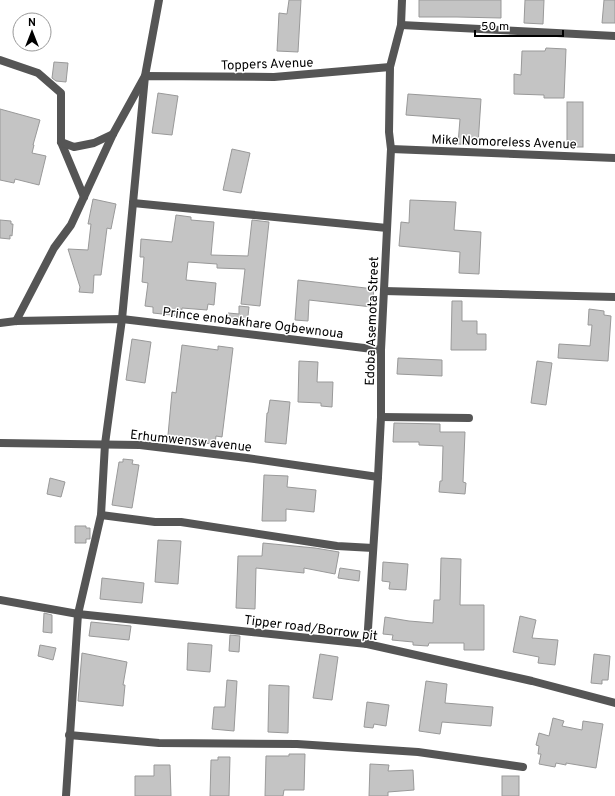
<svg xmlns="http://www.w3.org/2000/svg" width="615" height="796" viewBox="0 0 615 796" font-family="Overpass,sans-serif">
<rect width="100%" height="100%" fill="#fff"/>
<g fill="#c4c4c4" stroke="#999">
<polygon points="289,0 301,0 298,52 277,51 279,13 287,14"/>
<polygon points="419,0 501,0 501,18 457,17 419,17"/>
<polygon points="525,0 544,0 543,24 524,23"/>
<polygon points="604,0 615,0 615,23 602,23"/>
<polygon points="546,48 566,49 564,98 544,98 544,95 514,94 514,74 521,75 522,51 545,51"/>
<polygon points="54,62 68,63 66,82 56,81 52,78"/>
<polygon points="158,93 178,96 172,135 152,133"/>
<polygon points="408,94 481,99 478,145 458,144 460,119 406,115"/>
<rect x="567" y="102" width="16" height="45"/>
<polygon points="0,109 40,120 33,145 34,145 32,153 46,156 39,185 15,179 14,183 0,180"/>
<polygon points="232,149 250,153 241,193 223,190"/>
<polygon points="93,199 116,204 111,229 107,228 101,275 94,275 93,293 79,292 80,287 68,249 88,250 91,224 88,224"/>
<polygon points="410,200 456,202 454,230 481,232 479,274 459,273 460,252 399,246 401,222 409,223"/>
<polygon points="176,215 191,217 191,220 214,222 211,255 248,256 252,220 269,222 260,306 241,304 245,269 217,268 217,264 188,262 186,280 216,283 214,305 208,304 207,310 182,308 181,316 153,313 153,307 145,306 148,283 142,282 144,257 140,257 141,239 172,242"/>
<polygon points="0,220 11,221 11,224 13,224 12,236 10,235 10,239 0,238"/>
<polygon points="298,280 374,289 372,307 309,300 308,321 295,320"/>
<polygon points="452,301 462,301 462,321 477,321 477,334 486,334 486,350 451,350"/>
<polygon points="239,306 249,307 247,325 228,323 228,313 239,314"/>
<polygon points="589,309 604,311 604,315 611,316 608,361 558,358 559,344 590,346 592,325 588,325"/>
<polygon points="132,339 151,342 145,383 126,380"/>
<polygon points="182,345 218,350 218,346 233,348 222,437 216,436 215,444 189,442 189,443 174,442 175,436 168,435 172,392 176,393"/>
<polygon points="398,358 442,360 442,376 397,374"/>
<polygon points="299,361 318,362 317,382 333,382 332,407 321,406 321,403 298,402"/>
<polygon points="537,361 552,363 546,405 531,403"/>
<polygon points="270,400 290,402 286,444 265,442 267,413 268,413"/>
<polygon points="394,423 440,424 440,432 465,432 463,482 466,483 465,494 439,492 440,481 442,481 443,446 419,445 419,442 393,442"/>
<polygon points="123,459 133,460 132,464 139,465 132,508 112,505 119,462 123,462"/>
<polygon points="264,475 288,476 287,487 316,490 314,512 286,509 286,521 262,521"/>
<polygon points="50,478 65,482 61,497 47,494"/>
<polygon points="75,526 86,526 86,528 90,528 90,539 86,539 86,543 75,543"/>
<polygon points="158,540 181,541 178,584 155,582"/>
<polygon points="263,543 315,548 339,552 335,574 304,568 304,573 256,568 255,609 236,608 238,556 262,556"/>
<polygon points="441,558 461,559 460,605 484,605 484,650 464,650 464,643 429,643 428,646 413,645 413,642 392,640 393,635 383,634 385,617 409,621 433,623 434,600 440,600"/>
<polygon points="383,562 408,564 406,590 389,589 390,582 382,581"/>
<polygon points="340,568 360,571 359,581 338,578"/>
<polygon points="102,578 144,583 142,603 100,599"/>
<polygon points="44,613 52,615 52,633 43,632"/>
<polygon points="520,616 536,620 532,638 558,640 555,665 538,663 539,657 513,652"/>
<polygon points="91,622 131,626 129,640 89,636"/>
<polygon points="230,635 240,636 239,652 229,651"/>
<polygon points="188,643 212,645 210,672 187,670"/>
<polygon points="40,645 56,648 53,660 38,656"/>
<polygon points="82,653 127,662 123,685 125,685 123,706 78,701"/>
<polygon points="320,654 338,657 332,700 313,698"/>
<polygon points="594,654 610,656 608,680 602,680 602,684 591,683"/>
<polygon points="227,680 237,681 234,731 212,729 214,707 225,707"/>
<polygon points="426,681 447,684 445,703 493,707 491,726 442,722 440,734 419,731"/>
<polygon points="269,685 289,686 288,733 268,732"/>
<polygon points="367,702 389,705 386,726 374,724 373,728 364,727"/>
<polygon points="553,718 564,721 562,726 582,730 583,721 603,724 596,768 566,763 566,765 556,763 555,767 539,764 541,754 538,754 539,746 536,745 539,733 549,736"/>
<polygon points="289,754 305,754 304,790 284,790 283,796 265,796 266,756 289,756"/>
<polygon points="218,757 230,757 229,796 210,796 211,760 218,760"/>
<polygon points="370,764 389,765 388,771 413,770 414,790 388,792 388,796 369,796"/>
<polygon points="154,765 170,765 171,796 135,796 135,776 154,776"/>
<rect x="502" y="776" width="17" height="20"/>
</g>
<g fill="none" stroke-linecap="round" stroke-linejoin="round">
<g stroke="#555" stroke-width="8">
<polyline points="401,25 615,36"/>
<polyline points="0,60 38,73 61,93 61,142 84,197"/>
<polyline points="61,142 74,147 94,143 113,134"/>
<polyline points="391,149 615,158"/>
<polyline points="133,203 387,228"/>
<polyline points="384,291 615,297"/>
<polyline points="16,321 54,248 71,225 113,134 145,76 274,77 390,67"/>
<polyline points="0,323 16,321 122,319 381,350"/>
<polyline points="381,417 469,418"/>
<polyline points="0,443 140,445 247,458 378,477"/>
<polyline points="101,515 155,522 181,522 337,546 373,548"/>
<polyline points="0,600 78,614 367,644 532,681 615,703"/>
<polyline points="367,644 378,477 381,417 381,350 391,149 389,132 390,67 401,25 402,0"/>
<polyline points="69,735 159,743 297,744 418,752 523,767"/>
<polyline points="66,796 78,614 101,515 105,444 122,319 145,76 159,0"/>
</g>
</g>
<g text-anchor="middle" stroke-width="3" stroke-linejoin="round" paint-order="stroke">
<g font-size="13" fill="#000" stroke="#fff">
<text transform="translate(267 63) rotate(-2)" y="5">Toppers Avenue</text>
<text transform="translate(504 141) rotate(2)" y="5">Mike Nomoreless Avenue</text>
<text transform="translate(371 321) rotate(-88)" y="5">Edoba Asemota Street</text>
<text transform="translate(253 322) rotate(7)" y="5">Prince enobakhare Ogbewnoua</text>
<text transform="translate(191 440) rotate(6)" y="5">Erhumwensw avenue</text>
<text transform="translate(311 627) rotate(7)" y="5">Tipper road/Borrow pit</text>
</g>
</g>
<g transform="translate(32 32)"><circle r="19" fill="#ffffff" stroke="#999999"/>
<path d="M0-3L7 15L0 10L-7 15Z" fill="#000000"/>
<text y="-6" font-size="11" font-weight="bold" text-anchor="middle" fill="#000000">N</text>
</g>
<path d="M475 30v6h88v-6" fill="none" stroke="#000000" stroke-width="2"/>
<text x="481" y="30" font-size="12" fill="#000000" stroke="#ffffff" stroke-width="3" paint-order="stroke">50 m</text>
</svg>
